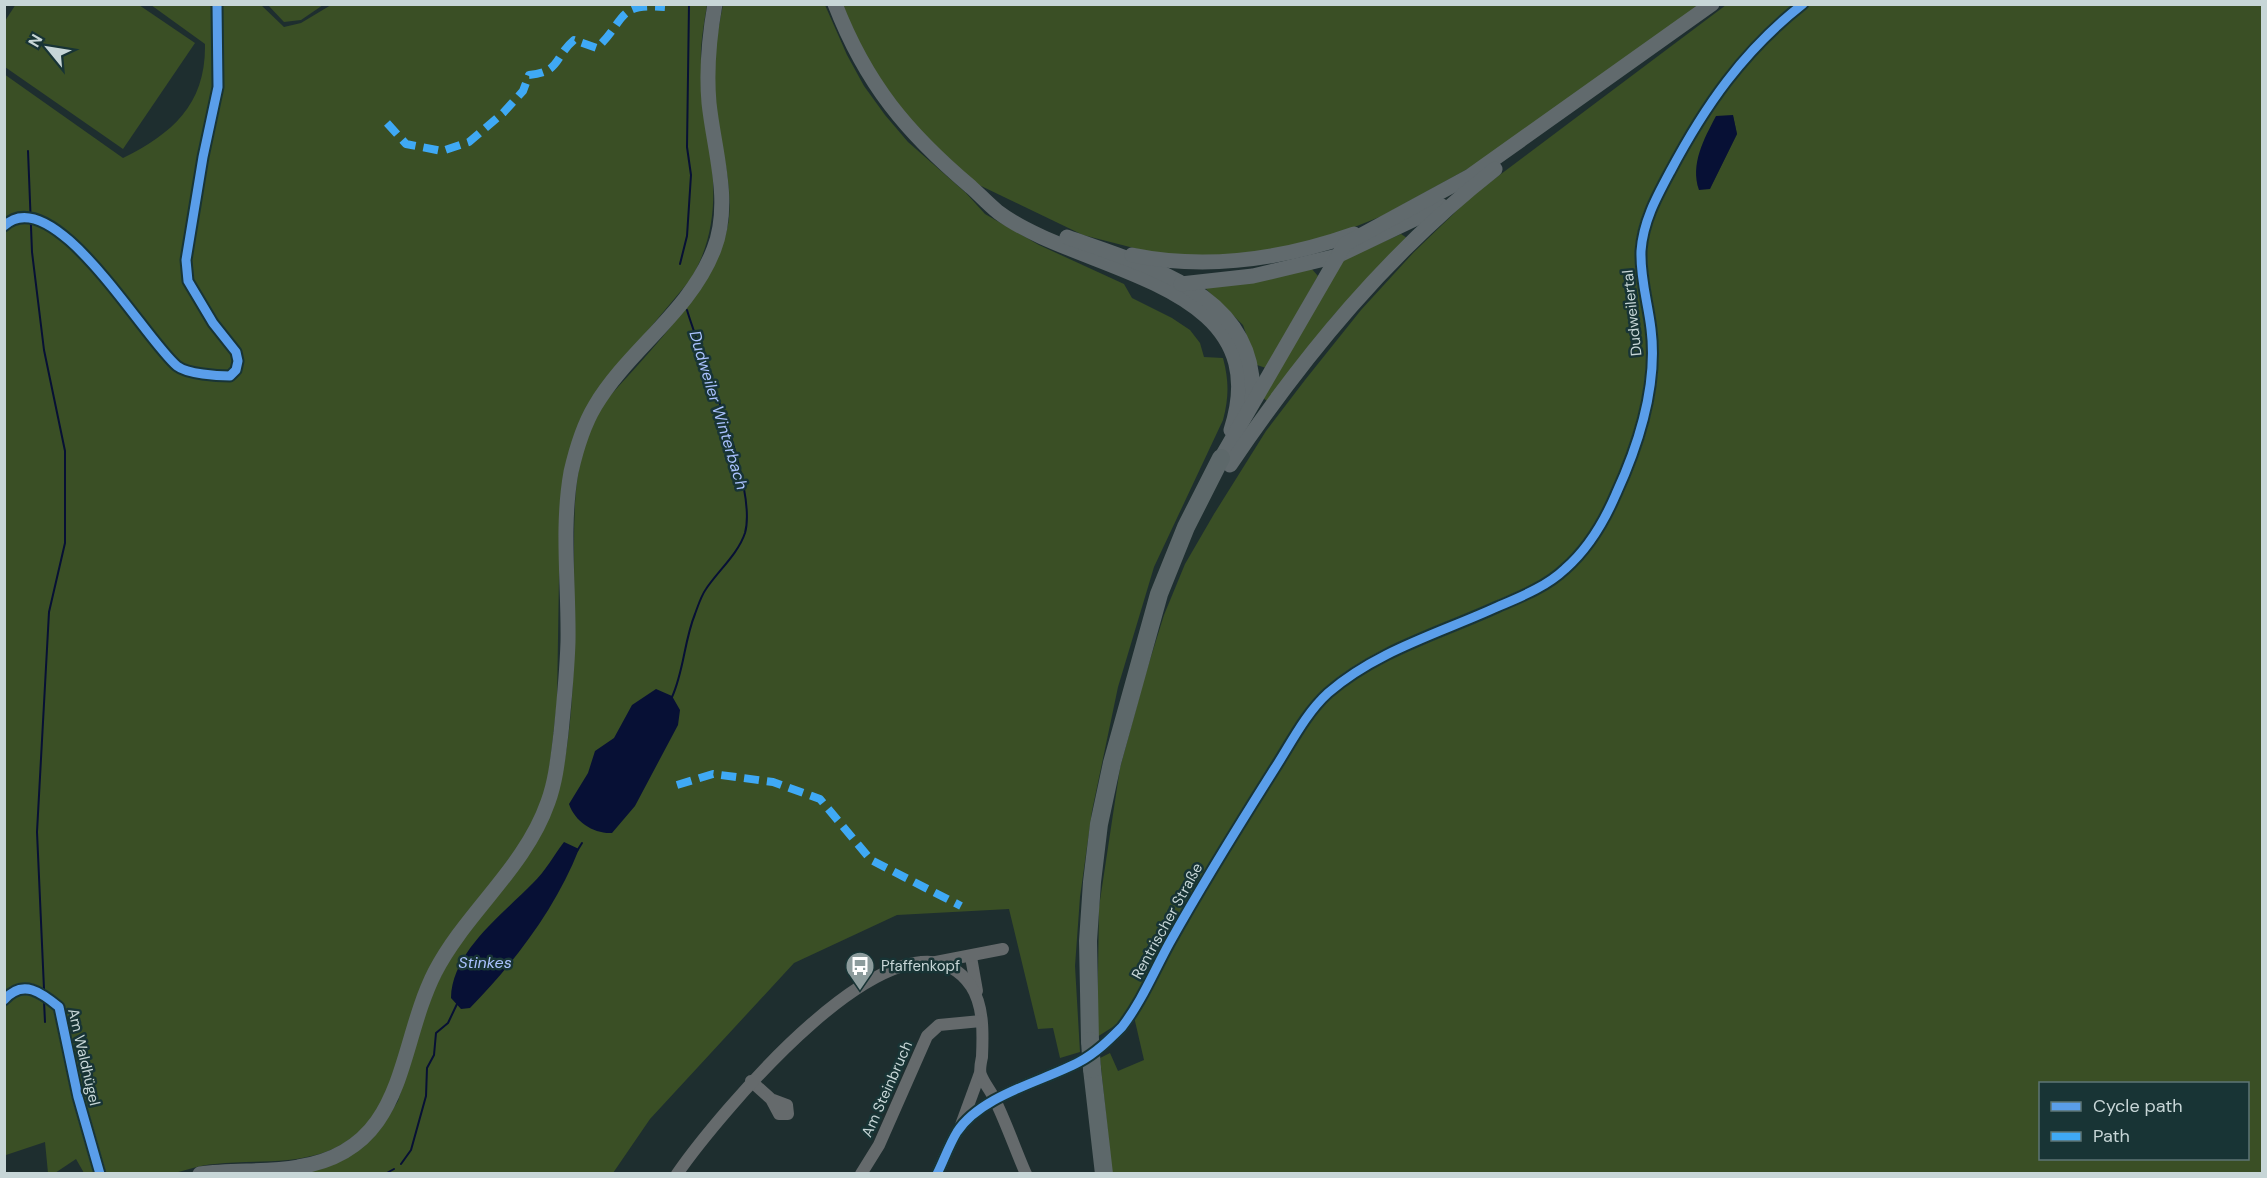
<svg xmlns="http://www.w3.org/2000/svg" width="2267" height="1178" viewBox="0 0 2267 1178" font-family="'DM Sans',sans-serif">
<rect width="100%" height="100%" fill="#1e2e2f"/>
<g fill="#3a4f25" fill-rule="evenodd">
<polygon points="16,4 139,5 195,43 123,149 5,67 5,21"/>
<path d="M151 5H261L284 27 301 23 331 5H707C704 24 700 44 701 64 704 140 733 210 690 280L599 389 560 512 557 702 549 772 543 797 535 817 515 852 428 971C408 1015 402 1073 376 1112 335 1171 276 1158 215 1164 199 1165 185 1171 170 1174 142 1178 111 1174 84 1173L76 1159 55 1173H48L45 1142 6 1155 5 1173 4 74 123 158C173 133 206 104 205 44Z"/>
<polygon points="268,5 323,5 301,20 284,22"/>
<path d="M723 5H825L847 55 864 86 885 115 908 142 966 193 985 214 1039 245 1124 284 1132 298 1172 318 1190 330 1200 343 1204 357 1223 358C1229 381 1229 397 1223 420L1154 567 1118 687 1092 811 1080 897 1075 966 1080 1052 1060 1058 1053 1028 1038 1029 1009 909 897 915 794 963 650 1119 613 1173 296 1174 366 1144 382 1127 398 1101 430 998 448 962 555 801C575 735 574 661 574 592 575 530 568 460 602 405 643 358 722 281 729 218 733 178 718 139 714 100 711 69 717 35 723 5Z"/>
<polygon points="841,5 1700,5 1482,161 1382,216 1322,240 1243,256 1165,256 1083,235 977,184 918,130 869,65"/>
<path d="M1726 5H2262V1173H1112L1100 1058 1110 1053 1118 1071 1144 1060 1132 1008 1116 1025 1097 1037 1099 907 1120 768 1144 679 1164 615 1185 564 1214 514 1266 431 1305 380 1361 310 1414 252 1473 195ZM1733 116 1737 134 1710 188ZM2040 1084H2248V1158H2040Z"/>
<polygon points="1401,234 1407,238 1332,317 1267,401 1262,397 1343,260"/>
<polygon points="1311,268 1318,276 1266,368 1257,365 1243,325 1202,285"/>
</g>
<g fill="#071035">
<path d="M1733 115 1737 134 1710 189 1699 190C1690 164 1704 139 1716 116Z"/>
<path d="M656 689 672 696 680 710 678 725 635 806 612 833C594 834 575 822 569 804L588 773 595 751 614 738 632 705Z"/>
<path d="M564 842 579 849C556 908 514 963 470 1008L461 1009 451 998C452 951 503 914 533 883 545 872 554 855 564 842Z"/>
</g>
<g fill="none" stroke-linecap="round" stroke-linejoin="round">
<g stroke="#071035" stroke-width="2">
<polyline points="28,151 32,252 44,350 65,451 65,543 49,612 37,832 44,989"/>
<polyline points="680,264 687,236 691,175 687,147 689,4"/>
<path d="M672 697C684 671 684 641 695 614 698 606 701 596 706 589 718 571 738 554 745 533 758 487 702 361 687 310"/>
<polyline points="577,851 582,843"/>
<polyline points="44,1001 45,1022"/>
<polyline points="401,1164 411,1150 426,1096 427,1068 434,1055 436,1033 448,1023 457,1004"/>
<polyline points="385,1174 394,1169"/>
</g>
<g stroke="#656a6c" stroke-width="12">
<polyline points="971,957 977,991"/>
<polyline points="936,962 1003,949"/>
<path d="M4 1000C23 978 42 993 59 1007L78 1097 100 1174"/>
<polyline points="751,1081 771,1099 779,1114 788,1114 787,1105 771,1099"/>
<polyline points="961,1125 980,1073"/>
<path d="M677 1174C713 1122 903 887 971 986 984 1006 983 1034 982 1057 981 1062 979 1070 981 1075 984 1083 990 1090 994 1098 1006 1122 1015 1149 1026 1174"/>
<polyline points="861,1174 879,1145 927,1036 939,1025 981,1021"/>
<path d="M937 1174C944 1160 949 1145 957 1132 981 1095 1044 1081 1079 1062 1096 1053 1109 1040 1122 1027 1142 1001 1154 971 1170 942 1203 883 1239 825 1275 768 1291 743 1306 713 1328 693 1376 651 1440 633 1497 607 1520 597 1546 587 1565 569 1589 548 1604 522 1616 494 1639 444 1658 385 1651 329 1648 303 1640 278 1641 251 1643 222 1656 198 1670 172 1705 106 1743 51 1803 4"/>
</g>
<g stroke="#616a6d" stroke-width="15">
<path d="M835 4C866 84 907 133 971 187 980 195 988 204 998 212 1080 274 1280 280 1231 430"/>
<path d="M1067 237C1148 266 1262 295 1252 403"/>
<path d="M1132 255C1206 270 1283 259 1354 234"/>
<polyline points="1181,284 1253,276 1337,256 1442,206"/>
<polyline points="1221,458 1345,244 1470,176 1712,4"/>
<path d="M1230 465C1305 354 1389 252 1495 169"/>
<path d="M200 1174C232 1169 266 1173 298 1167 408 1150 396 1049 435 972 466 912 525 868 548 802 556 780 558 757 561 733 564 703 567 672 568 642 569 585 561 528 571 472 576 450 583 426 595 406 628 350 690 312 714 249 732 202 714 151 709 103 706 69 709 38 715 4"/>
</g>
<g stroke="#5d686a" stroke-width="18">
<polyline points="1090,1041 1088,941 1092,882 1099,824 1112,763 1159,594 1186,527 1221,458"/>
<polyline points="1092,1069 1104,1174"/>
</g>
<polyline stroke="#5d686a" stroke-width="18" points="1090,1041 1092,1069"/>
<g stroke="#3fa9f5" stroke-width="8" stroke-dasharray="15 8" stroke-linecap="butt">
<path d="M387 123 406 144 442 151 469 142 503 113 523 91 529 75C561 72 554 57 574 40L597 48C627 19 616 3 665 7"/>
<polyline points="677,785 713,774 773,782 820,799 871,860 961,906"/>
</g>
<g stroke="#183435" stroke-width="13">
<g id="cycleway">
<path d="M4 226C53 179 145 340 177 366 187 374 218 376 230 376L236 370 238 361 236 352 213 323 188 281 186 260 203 157 218 87 217 4"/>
<path d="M4 1000C23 978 42 993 59 1007L78 1097 100 1174"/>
<path d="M937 1174C944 1160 949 1145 957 1132 981 1095 1044 1081 1079 1062 1096 1053 1109 1040 1122 1027 1142 1001 1154 971 1170 942 1203 883 1239 825 1275 768 1291 743 1306 713 1328 693 1376 651 1440 633 1497 607 1520 597 1546 587 1565 569 1589 548 1604 522 1616 494 1639 444 1658 385 1651 329 1648 303 1640 278 1641 251 1643 222 1656 198 1670 172 1705 106 1743 51 1803 4"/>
</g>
</g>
<use href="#cycleway" stroke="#5a9eea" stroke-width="9"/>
</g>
<defs>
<g id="bus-pin" transform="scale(1.5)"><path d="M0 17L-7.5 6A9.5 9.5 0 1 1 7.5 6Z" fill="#8c9b9c" stroke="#183435"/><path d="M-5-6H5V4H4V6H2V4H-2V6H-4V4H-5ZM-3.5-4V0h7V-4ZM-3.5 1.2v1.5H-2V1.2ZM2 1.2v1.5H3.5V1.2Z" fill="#fff"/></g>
</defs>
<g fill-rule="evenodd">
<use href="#bus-pin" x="860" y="966"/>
</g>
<g text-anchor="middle" stroke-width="5" stroke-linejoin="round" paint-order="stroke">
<g font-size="15" fill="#c7d6d7" stroke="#183435">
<text transform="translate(1632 313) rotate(-96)" y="5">Dudweilertal</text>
<text transform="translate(1167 921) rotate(-61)" y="5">Rentrischer Straße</text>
<text transform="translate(84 1057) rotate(77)" y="5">Am Waldhügel</text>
<text transform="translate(887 1089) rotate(-66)" y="5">Am Steinbruch</text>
</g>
<g font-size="15" fill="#c7d6d7" stroke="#183435" text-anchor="start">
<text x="881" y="971">Pfaffenkopf</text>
</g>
<g font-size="16" font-style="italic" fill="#aac2fe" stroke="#183435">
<text transform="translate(719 410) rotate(73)" y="6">Dudweiler Winterbach</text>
<text x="485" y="968">Stinkes</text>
</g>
</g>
<rect width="2267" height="1178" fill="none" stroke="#c7d6d7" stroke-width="12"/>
<rect x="2039" y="1082" width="210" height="78" fill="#183435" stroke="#5e7576" stroke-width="1.5"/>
<rect x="2051" y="1102" width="30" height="9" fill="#5a9eea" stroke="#5e7576" stroke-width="1.5"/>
<text x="2093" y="1112" font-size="18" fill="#c7d6d7">Cycle path</text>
<rect x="2051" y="1132" width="30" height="9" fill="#3fa9f5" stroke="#5e7576" stroke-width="1.5"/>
<text x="2093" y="1142" font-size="18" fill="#c7d6d7">Path</text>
<g transform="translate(48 48) rotate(300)" stroke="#183435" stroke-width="4.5" paint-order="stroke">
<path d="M0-4.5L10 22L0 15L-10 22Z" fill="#c7d6d7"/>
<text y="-9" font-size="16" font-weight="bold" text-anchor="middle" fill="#c7d6d7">N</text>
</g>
</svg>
